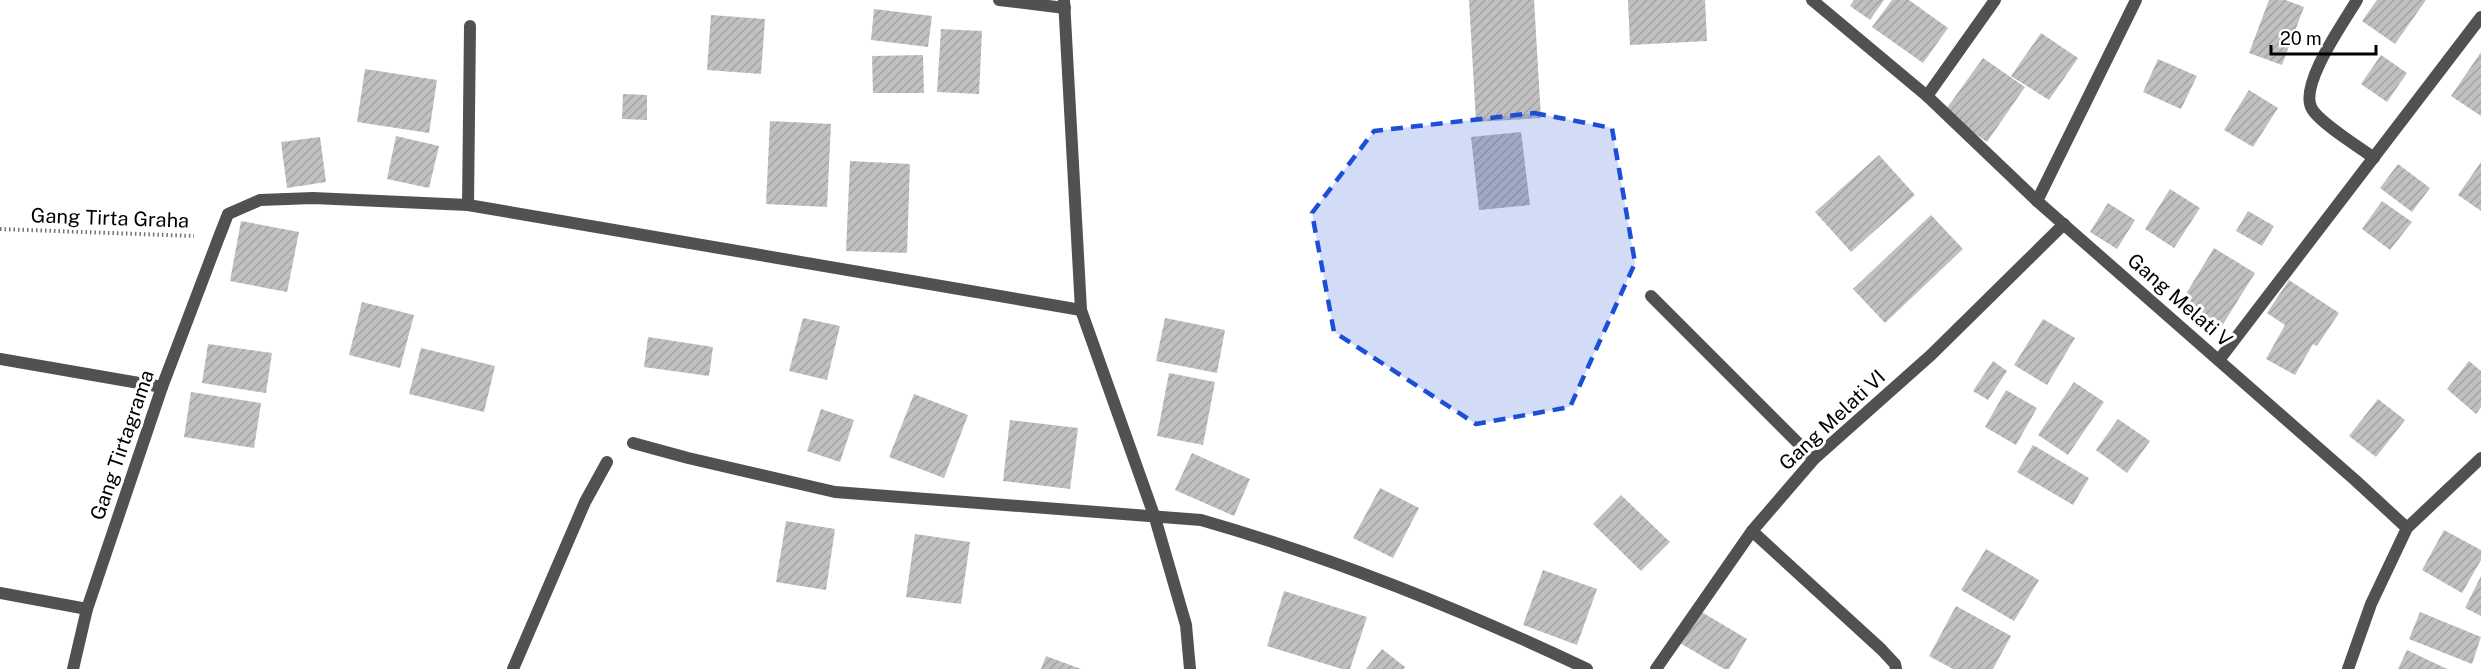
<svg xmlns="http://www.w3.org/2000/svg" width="2481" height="669" viewBox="0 0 2481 669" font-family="'Public Sans',sans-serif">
<defs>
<pattern id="building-hatch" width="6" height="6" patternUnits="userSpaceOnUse" patternTransform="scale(1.5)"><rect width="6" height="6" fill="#c0c0c0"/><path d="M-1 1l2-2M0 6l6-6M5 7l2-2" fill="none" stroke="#a3a3a3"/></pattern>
</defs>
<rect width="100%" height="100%" fill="#fff"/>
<g fill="url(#building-hatch)">
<polygon points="1469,0 1534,0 1541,118 1476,122"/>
<polygon points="1628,0 1705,0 1707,41 1630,45"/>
<polygon points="1854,0 1884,0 1870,20 1850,6"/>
<polygon points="1892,0 1909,0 1948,28 1923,63 1872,27"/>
<polygon points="2269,0 2285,0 2304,7 2282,65 2249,53"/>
<polygon points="2377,0 2426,0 2395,44 2362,21"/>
<polygon points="874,9 932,16 928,47 871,40"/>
<polygon points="711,15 765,19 761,74 707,70"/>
<polygon points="941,29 982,31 979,94 937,92"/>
<polygon points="2041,33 2078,58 2049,100 2011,76"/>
<polygon points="2481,52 2481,116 2451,96"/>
<polygon points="923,55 924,93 873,93 872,56"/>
<polygon points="2381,55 2407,73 2387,102 2361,84"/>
<polygon points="1983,58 2025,87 1987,142 1944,112"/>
<polygon points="2158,59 2197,76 2181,109 2143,92"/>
<polygon points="365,69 437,80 429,133 357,122"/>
<polygon points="2249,90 2278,108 2253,147 2224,130"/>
<polygon points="623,94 647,95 647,120 622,119"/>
<polygon points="770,121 831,124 827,207 766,204"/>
<polygon points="1521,132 1530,205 1479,210 1471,137"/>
<polygon points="396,136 439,146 429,188 387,179"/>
<polygon points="320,137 326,182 287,188 281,142"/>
<polygon points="1879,155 1915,195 1851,252 1815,212"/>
<polygon points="850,161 910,164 907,253 846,251"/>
<polygon points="2481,162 2481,211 2458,195"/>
<polygon points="2398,164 2430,188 2412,212 2380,188"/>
<polygon points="2170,189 2200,208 2174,248 2145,229"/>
<polygon points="2382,201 2412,222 2390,250 2362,229"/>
<polygon points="2108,203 2135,220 2117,249 2090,232"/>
<polygon points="2248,211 2274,226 2262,246 2236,231"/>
<polygon points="1931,215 1963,249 1885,323 1853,289"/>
<polygon points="241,221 299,232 287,292 230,281"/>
<polygon points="2214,248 2255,273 2220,329 2179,305"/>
<polygon points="2289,280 2339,313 2317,346 2313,344 2295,375 2266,359 2285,325 2267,313"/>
<polygon points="362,302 414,315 400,368 349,355"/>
<polygon points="803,318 840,326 827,380 789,371"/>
<polygon points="1165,318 1225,330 1217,373 1156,361"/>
<polygon points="2043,319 2075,338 2047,385 2014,365"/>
<polygon points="648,337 713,347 709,376 644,367"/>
<polygon points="208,344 272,353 266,393 202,383"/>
<polygon points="421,348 495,366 484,412 409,394"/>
<polygon points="1993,361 2007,371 1988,400 1973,391"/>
<polygon points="2469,361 2481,371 2481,407 2476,414 2447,389"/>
<polygon points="1169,373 1215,382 1203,445 1157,436"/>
<polygon points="2074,382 2104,402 2068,455 2038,435"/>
<polygon points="2006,390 2037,408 2016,445 1985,427"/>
<polygon points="191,392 261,403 254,448 184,437"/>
<polygon points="914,394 968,415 944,478 889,457"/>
<polygon points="2378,399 2405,420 2376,457 2349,436"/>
<polygon points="821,409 854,420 840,462 807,451"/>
<polygon points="2118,419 2150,441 2127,473 2096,450"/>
<polygon points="1010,420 1078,428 1070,489 1003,481"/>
<polygon points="2033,445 2089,478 2073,505 2017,472"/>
<polygon points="1192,453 1250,479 1234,516 1175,490"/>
<polygon points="1380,488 1419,508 1393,558 1353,538"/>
<polygon points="1621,495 1670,542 1641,571 1593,524"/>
<polygon points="786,521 835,529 826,590 776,582"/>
<polygon points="2444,530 2481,550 2481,560 2462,593 2422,570"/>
<polygon points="915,534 970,542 961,604 906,597"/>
<polygon points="1986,549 2039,580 2014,621 1961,590"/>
<polygon points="1543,570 1597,589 1577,645 1523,625"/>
<polygon points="2481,576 2481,616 2465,608"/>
<polygon points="1284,591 1367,617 1350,669 1342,669 1267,646"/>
<polygon points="1956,606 2011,636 1993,669 1953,669 1929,656"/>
<polygon points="1700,611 1747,639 1729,669 1724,669 1680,643"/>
<polygon points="2420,612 2481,637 2472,664 2409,639"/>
<polygon points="1382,649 1405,667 1404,669 1366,669"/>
<polygon points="2407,650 2447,669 2398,669"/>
<polygon points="1046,656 1081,669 1041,669"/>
</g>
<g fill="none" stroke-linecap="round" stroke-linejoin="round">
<polyline stroke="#737373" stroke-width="4" stroke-dasharray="1.5 3" stroke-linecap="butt" points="0,229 194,236"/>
<polyline stroke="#515151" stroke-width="12" points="1651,296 1814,459"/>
<g stroke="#515151" stroke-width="12">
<polyline points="999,0 1065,8"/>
<polyline points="1064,0 1081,310 1155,518 1186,625 1190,669"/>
<polyline points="1812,0 1927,96 2037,201 2355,480 2407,528 2371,604 2348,669"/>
<path d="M2357 0C2344 22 2298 86 2312 109 2320 123 2359 147 2374 158"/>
<polyline points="1927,96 1995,0"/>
<polyline points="2037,201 2136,0"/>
<polyline points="468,205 470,26"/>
<polyline points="0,359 162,387"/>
<polyline points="2219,360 2481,17"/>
<path d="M633 443 688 458 835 492 1201 520C1334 558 1463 610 1587 669"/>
<polyline points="2407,528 2481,458"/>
<polyline points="1752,531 1881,649 1895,664 1896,669"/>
<polyline points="0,593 87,609"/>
<polyline points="73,669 87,609 162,387 219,237 228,214 260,200 313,198 468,205 1081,310"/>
<polyline points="513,669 585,502 607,462"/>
<polyline points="1656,669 1752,531 1814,459 1931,355 2064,224"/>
</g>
</g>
<path fill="#1d4ed8" fill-opacity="0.2" stroke="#1d4ed8" stroke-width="4.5" stroke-dasharray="12 8" stroke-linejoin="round" d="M1534 113 1612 128 1635 263 1570 407 1476 424 1334 332 1312 213 1374 131Z"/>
<g text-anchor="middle" stroke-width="6" stroke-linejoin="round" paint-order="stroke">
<g font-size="20" fill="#000" stroke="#fff">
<text transform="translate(110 218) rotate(2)" y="7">Gang Tirta Graha</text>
<text transform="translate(2180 300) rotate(41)" y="7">Gang Melati V</text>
<text transform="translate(1832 420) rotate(-43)" y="7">Gang Melati VI</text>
<text transform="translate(122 445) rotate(-71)" y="7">Gang Tirtagrama</text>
</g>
</g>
<path d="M2271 45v9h105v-9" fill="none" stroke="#000000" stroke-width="3"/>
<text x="2280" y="45" font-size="18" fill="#000000" stroke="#ffffff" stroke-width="4.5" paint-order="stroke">20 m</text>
</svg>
